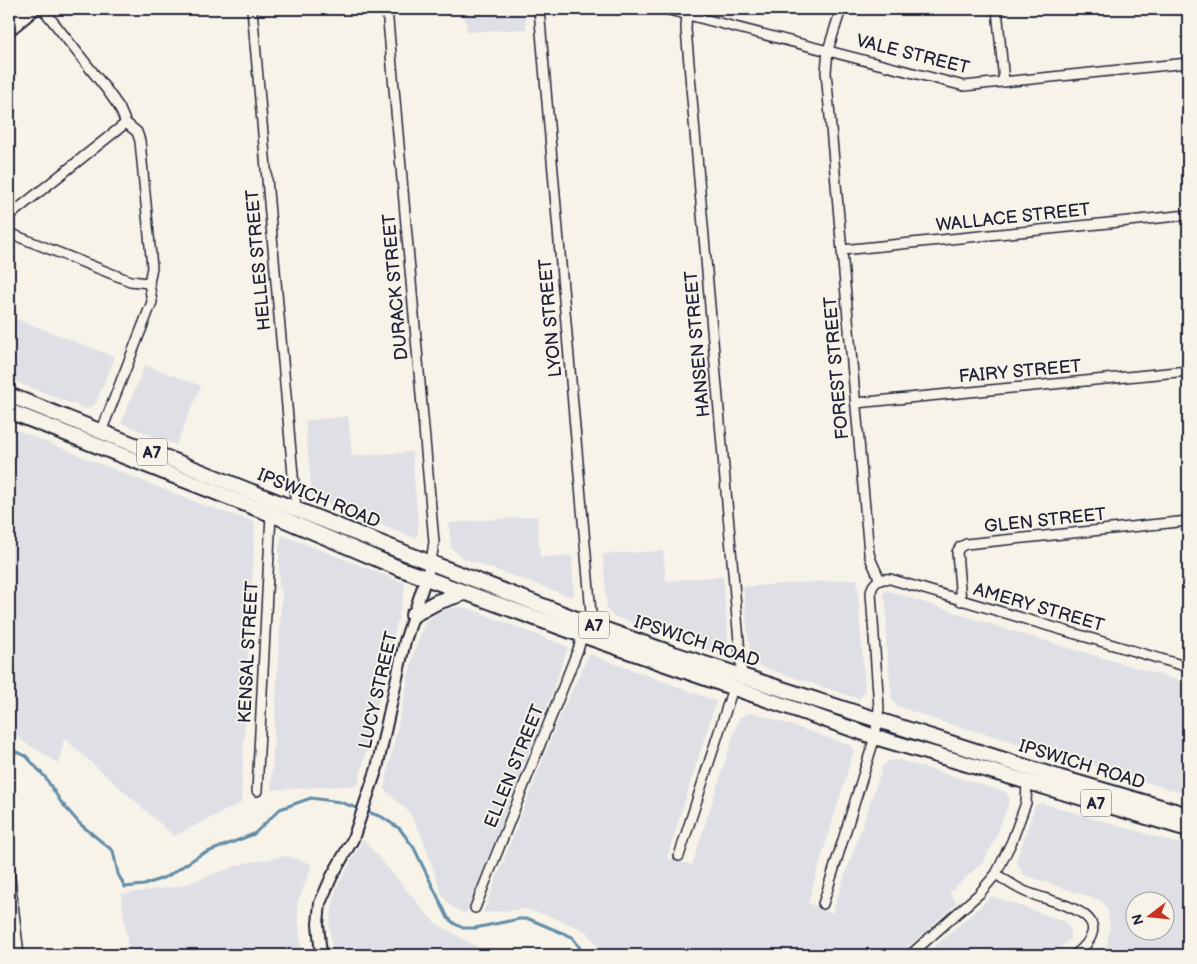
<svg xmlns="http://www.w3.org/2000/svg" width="1197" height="964" viewBox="0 0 1197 964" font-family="'Balsamiq Sans',sans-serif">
<rect width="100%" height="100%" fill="#f7f3e8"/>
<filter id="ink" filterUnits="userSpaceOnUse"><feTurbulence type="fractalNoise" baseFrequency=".02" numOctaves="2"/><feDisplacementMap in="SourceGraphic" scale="10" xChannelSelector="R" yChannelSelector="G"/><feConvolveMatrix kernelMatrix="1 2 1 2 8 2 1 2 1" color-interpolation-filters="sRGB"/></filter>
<g filter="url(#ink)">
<g fill="#dee0e6" fill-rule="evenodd">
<polygon points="464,9 525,9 526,29 467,32"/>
<polygon points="9,316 115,357 95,405 85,409 9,379"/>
<polygon points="145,365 201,386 176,445 121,423"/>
<polygon points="348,416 352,456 412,452 418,526 418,535 414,538 312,497 305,421"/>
<polygon points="9,427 203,505 255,522 241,803 174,836 64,738 59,764 9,732"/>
<polygon points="537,516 540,557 572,556 574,595 569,596 465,559 451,548 449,523"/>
<polygon points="282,535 405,583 404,594 358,785 271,790 282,590 279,589 279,548"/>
<polygon points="663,551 666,581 723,576 728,638 726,647 718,654 613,616 607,610 603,554"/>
<polygon points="857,579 865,692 859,699 757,665 750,655 743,587"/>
<polygon points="886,590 1015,632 1188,683 1188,795 1053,753 939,721 897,706 892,700 886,643 887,624 886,602 882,595"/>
<polygon points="458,607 468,608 568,647 548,704 466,914 452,907 442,895 422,836 409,812 384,789 414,652 422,631 426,621 443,610"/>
<polygon points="589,654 716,701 667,858 692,865 739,718 749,713 758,714 852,746 854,750 808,903 832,913 883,765 889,761 899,760 1006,792 1010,799 995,840 983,862 949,893 957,903 899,955 604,955 586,931 550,916 525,909 483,913 560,716"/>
<path d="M1041 803 1188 846V955H1098L1106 948 1110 929 1108 910 1102 901 1024 875 1016 861 1035 806ZM1134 902H1164V932H1134Z"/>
<polygon points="363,839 434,922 491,955 333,955 329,924 336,889"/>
<polygon points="287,856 312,864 297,905 302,955 129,955 121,894 180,886 245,863"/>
<polygon points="992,896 1066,922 1070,929 1070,939 1051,955 925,955"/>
</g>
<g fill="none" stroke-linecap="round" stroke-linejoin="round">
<polyline stroke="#638da8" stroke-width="3" points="9,749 26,756 45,777 61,802 80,824 113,851 118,874 125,887 144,885 168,876 200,855 254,834 280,809 311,798 340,802 382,817 400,829 414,848 448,918 455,924 463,928 475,928 519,919 529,919 572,937 580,948 580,955"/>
<g stroke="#22223b" stroke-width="12">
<g id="minor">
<polyline points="43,9 107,90 119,107 126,123 137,132 140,141 152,267 149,283 152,302 101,432"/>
<polyline points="252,9 296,509"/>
<polyline points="387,9 434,542 431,562"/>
<polyline points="539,9 592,625"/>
<polyline points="665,9 964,86 1188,63"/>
<polyline points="687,9 686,29 742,676"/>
<polyline points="841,9 828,50 826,72 869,553 871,560 880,580"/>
<polyline points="997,9 1004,82"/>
<polyline points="9,216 126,123"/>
<polyline points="9,233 130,281 149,283"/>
<polyline points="842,250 1188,215"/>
<polyline points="856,403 1188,371"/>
<polyline points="961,601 957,552 960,547 966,544 1188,521"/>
<polyline points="257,791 271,514"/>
<polyline points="679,856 733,688"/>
<polyline points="9,870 19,955"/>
<path d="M996 874C1006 881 1015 887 1026 892 1053 903 1126 913 1075 955"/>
<path d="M823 904 875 737 879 708 871 593C872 582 880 578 890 579L1188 667"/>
<polyline points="475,908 579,647 582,635"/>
<polyline points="910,955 979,894 996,874 1012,841 1026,803 1027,782"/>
</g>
</g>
<g stroke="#22223b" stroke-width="14">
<polyline id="tertiary" points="321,955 318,924 320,903 332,876 353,839 377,768 405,641 431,562"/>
</g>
<g stroke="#22223b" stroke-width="18">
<g id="trunk">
<polyline points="9,28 32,9"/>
<polyline points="9,395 408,554 592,625 674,654 878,720 1061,778 1188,815"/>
<polyline points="9,411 271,514 401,569 582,635 875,737 1188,829"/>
<polyline points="413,615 437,602 464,593"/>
</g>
</g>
<use href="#minor" stroke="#f7f3e8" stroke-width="9"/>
<use href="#tertiary" stroke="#f7f3e8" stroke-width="10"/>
<use href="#trunk" stroke="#f7f3e8" stroke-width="14"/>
</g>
</g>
<g text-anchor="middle" stroke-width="4" stroke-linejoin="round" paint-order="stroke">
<g fill="#f7f3e8" stroke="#62616f" stroke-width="1">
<rect x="137" y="438.5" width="30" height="27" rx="4"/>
<rect x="579" y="611.5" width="30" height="27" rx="4"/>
<rect x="1081" y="789.5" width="30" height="27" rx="4"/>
</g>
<g font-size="16" font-weight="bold" fill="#22223b">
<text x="152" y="458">A7</text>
<text x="594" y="631">A7</text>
<text x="1096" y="809">A7</text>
</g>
<g font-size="18" fill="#22223b" stroke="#f7f3e8">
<text transform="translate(913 54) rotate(14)" y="6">VALE STREET</text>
<text transform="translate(1013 217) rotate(-6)" y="6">WALLACE STREET</text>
<text transform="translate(258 260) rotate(-95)" y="6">HELLES STREET</text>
<text transform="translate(395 287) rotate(-95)" y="6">DURACK STREET</text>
<text transform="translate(550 318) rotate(-95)" y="6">LYON STREET</text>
<text transform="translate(697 344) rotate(-95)" y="6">HANSEN STREET</text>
<text transform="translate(836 368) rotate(-95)" y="6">FOREST STREET</text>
<text transform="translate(1020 371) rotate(-5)" y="6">FAIRY STREET</text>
<text transform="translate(319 498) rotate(22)" y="6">IPSWICH ROAD</text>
<text transform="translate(1045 520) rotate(-6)" y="6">GLEN STREET</text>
<text transform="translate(1039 607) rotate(16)" y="6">AMERY STREET</text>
<text transform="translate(697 641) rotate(18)" y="6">IPSWICH ROAD</text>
<text transform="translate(248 652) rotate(-87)" y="6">KENSAL STREET</text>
<text transform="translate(378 690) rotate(-77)" y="6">LUCY STREET</text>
<text transform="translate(1082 764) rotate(17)" y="6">IPSWICH ROAD</text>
<text transform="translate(514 766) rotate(-68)" y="6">ELLEN STREET</text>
</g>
</g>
<rect width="1197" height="964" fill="none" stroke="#f7f3e8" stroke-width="30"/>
<rect x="15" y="15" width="1167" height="934" fill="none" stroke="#22223b" stroke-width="2" filter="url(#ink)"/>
<g transform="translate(1150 916) rotate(254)"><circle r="24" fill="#f7f3e8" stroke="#a29fa3"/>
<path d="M0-4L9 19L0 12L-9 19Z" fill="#c8321e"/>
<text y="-8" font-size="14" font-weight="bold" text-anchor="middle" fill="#22223b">N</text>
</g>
</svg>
